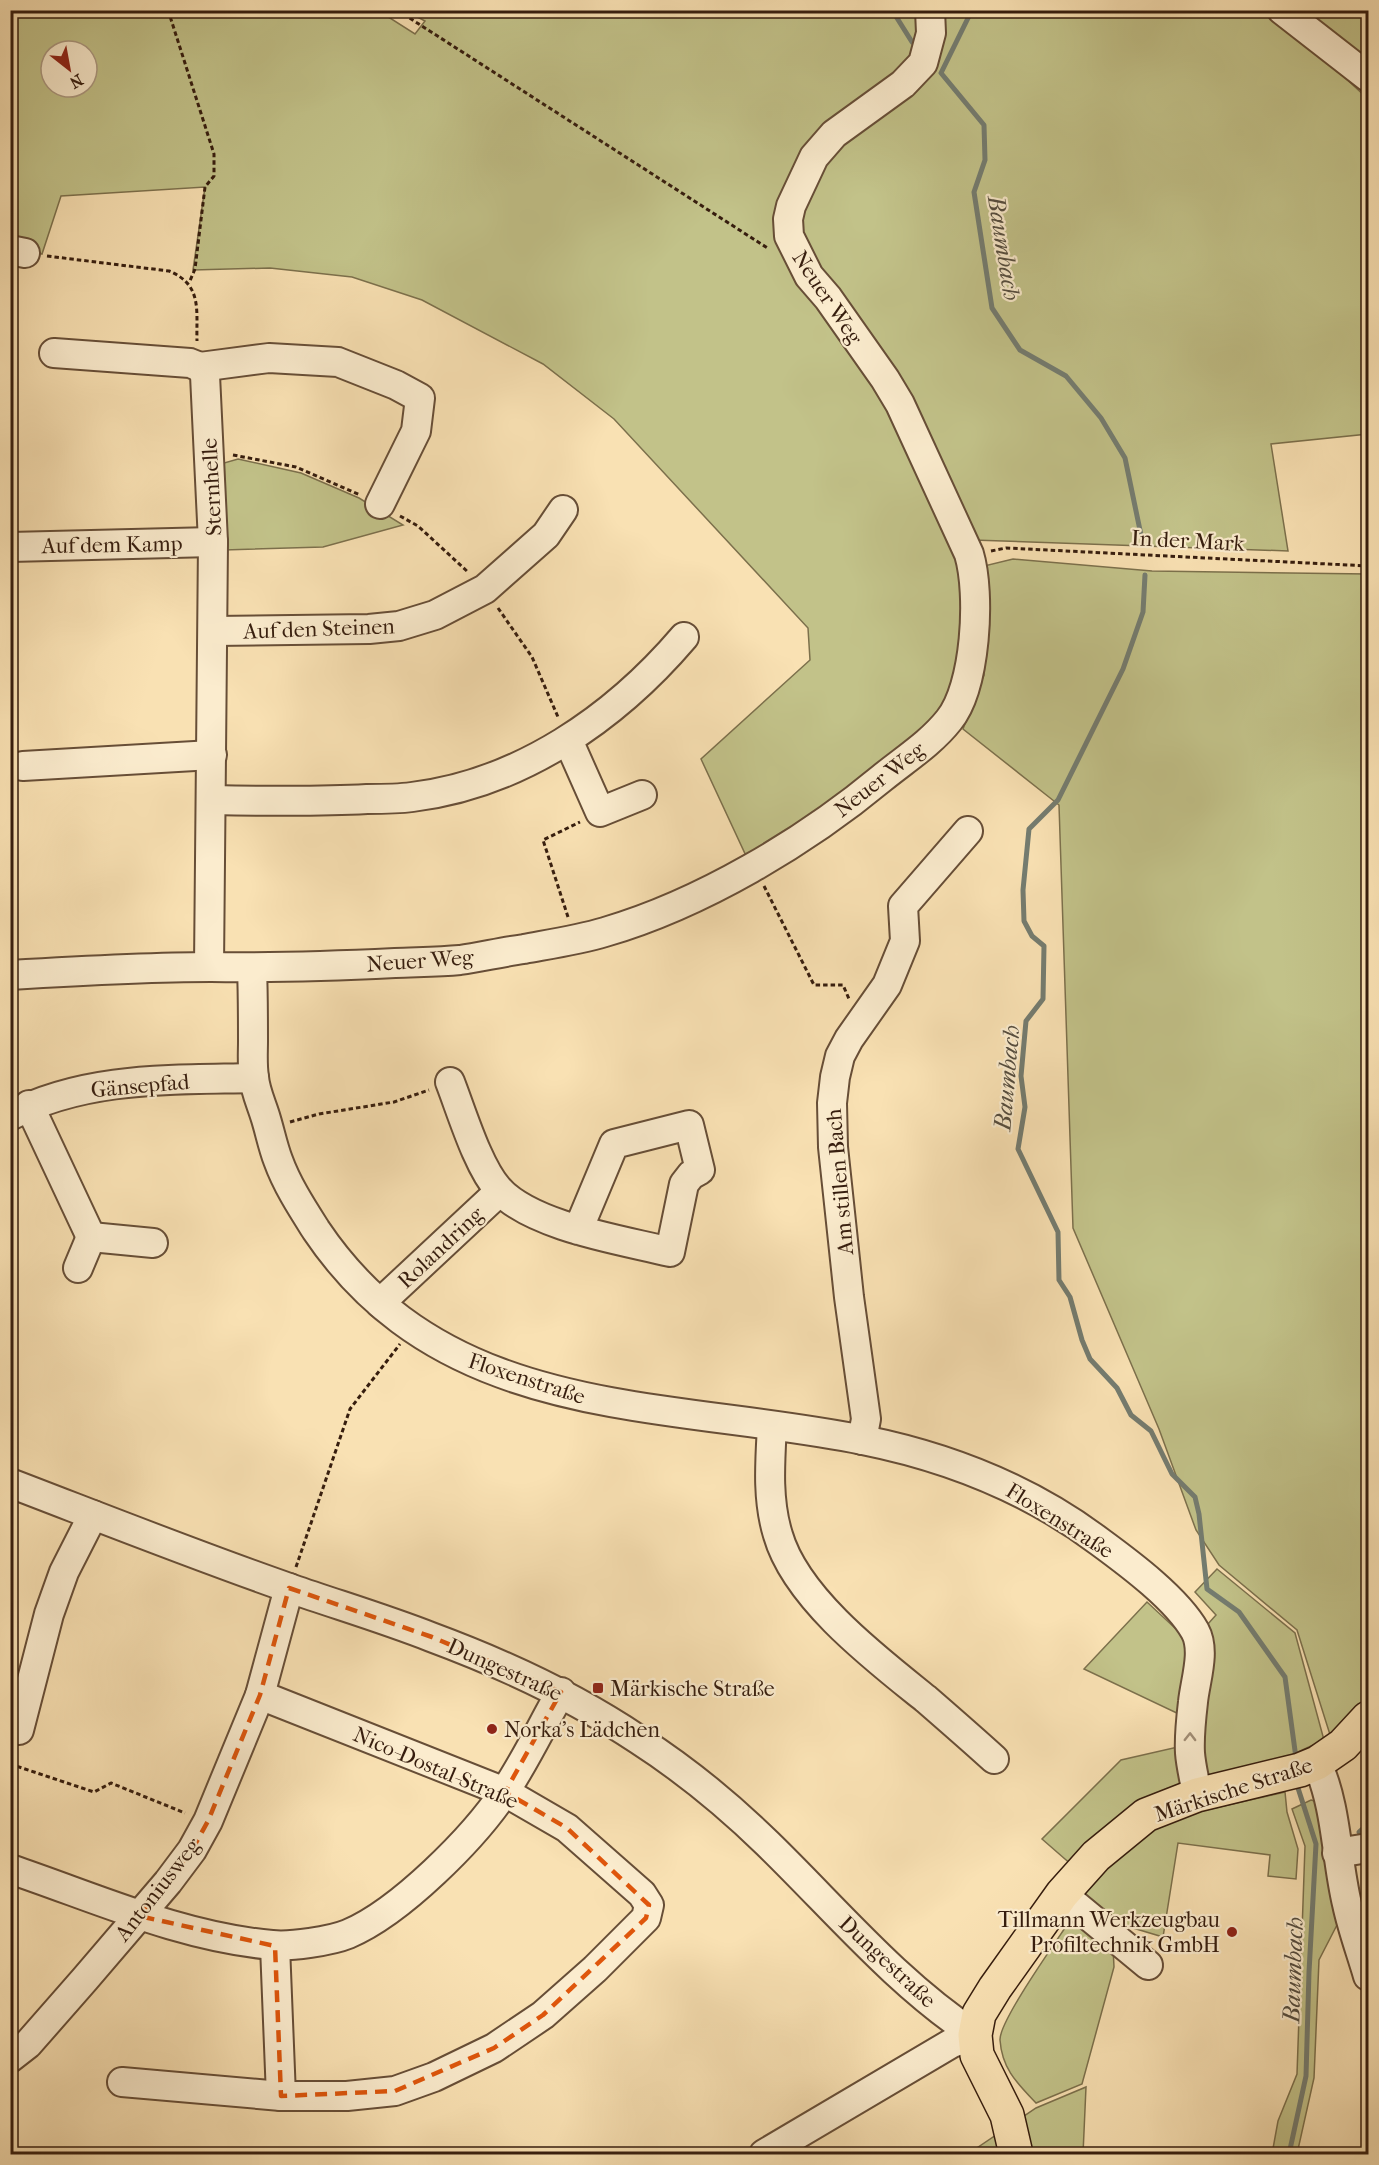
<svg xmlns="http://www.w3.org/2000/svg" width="1379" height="2165" viewBox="0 0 1379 2165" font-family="'IM FELL French Canon',serif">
<rect width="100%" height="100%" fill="#f9e1b3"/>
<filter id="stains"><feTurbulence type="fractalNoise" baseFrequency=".00333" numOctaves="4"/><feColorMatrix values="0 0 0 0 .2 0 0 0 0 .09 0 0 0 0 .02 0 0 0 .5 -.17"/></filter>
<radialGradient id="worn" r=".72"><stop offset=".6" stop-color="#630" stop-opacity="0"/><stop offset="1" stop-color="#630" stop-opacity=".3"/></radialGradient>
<g fill="#c2c289" stroke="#7c704c" stroke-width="1.5" fill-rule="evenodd">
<path d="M11 11H379L415 34 425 21 406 11H1273L1368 99V434L1271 444 1288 551 973 540 886 396 961 561 962 646 942 722 748 860 701 759 810 660 808 628 614 419 543 364 422 300 352 277 270 268 193 270 205 187 61 196 42 254 11 247ZM51 51H87V87H51Z"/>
<polygon points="1288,11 1368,11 1368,56 1328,38"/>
<polygon points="238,459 301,473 359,498 403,525 323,547 224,550 224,463"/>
<polygon points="1013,559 1152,571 1368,574 1368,1698 1332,1741 1297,1630 1219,1565 1196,1530 1159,1429 1073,1228 1059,805 963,729 984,675 984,566"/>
<polygon points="1217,1569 1295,1633 1324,1740 1283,1759 1178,1788 1122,1813 1073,1866 1042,1839 1121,1760 1200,1742 1200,1724 1084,1669 1147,1602 1191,1643 1216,1615 1195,1592"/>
<polygon points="1285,1792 1287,1812 1298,1849 1296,1879 1268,1876 1270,1855 1178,1843 1163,1937 1123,1925 1078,1892 1155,1827 1193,1813"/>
<polygon points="1311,1800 1318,1802 1338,1923 1319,1960 1314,2078 1297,2154 1272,2154 1278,2121 1297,2074 1305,1846 1292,1809"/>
<path d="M1071 1919 1113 1947 1114 1967 1082 2084 1036 2103C1017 2083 1002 2069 1000 2040 999 2021 1058 1939 1071 1919Z"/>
<polygon points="1086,2087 1083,2154 968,2154 1036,2108"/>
</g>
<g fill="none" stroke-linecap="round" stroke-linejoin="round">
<g stroke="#747c70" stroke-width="5">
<polyline points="892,10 912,42"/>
<polyline points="972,10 941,73 984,125 985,160 974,192 992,308 1020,350 1066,376 1101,418 1125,458 1141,535"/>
<polyline points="1145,575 1143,612 1123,669 1058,800 1029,829 1023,890 1024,921 1032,936 1044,946 1043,999 1026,1021 1021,1076 1025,1107 1018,1149 1058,1232 1059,1280 1070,1297 1082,1340 1090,1359 1117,1388 1131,1415 1151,1431 1172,1474 1195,1497 1199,1514 1207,1589 1239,1612 1285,1677 1296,1758"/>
<polyline points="1359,1832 1368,1824"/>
<polyline points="1289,2154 1306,2076 1309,1972 1316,1844 1298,1788"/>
</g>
<g stroke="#674e37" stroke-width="32">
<g id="minor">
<polyline points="1282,10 1368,77"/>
<polyline points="10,250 25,253"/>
<polyline points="54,353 190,363 200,367 205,375 213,542 209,967"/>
<polyline points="200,367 269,358 338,362 396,385 420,398 416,431 380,504"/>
<polyline points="10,547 213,542"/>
<polyline points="214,631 369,629 399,626 435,615 485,589 546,535 563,510"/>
<polyline points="568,740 600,812 642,795"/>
<polyline points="23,766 212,755"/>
<path d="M212 800C264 801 315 802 367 799 382 799 397 799 412 797 520 784 615 718 684 637"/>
<path d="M252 969C253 993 253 1017 253 1041 253 1053 252 1065 254 1077 255 1091 262 1105 266 1119 270 1132 273 1147 278 1160 287 1185 302 1208 316 1230 445 1422 664 1400 863 1440 948 1457 1031 1490 1100 1542 1130 1564 1177 1599 1195 1631 1206 1651 1195 1681 1193 1702 1191 1719 1189 1736 1190 1753 1191 1767 1195 1781 1197 1795"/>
<path d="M10 975C77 971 145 967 211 967 273 968 333 966 395 963 416 962 438 962 460 960 481 957 502 952 524 949 551 944 578 940 605 932 701 904 805 842 882 778 904 760 931 743 949 720 976 687 981 594 969 554L900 404 885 379 828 298 809 276 789 236 788 219 791 206 814 157 834 134 903 84 923 63 931 33 930 10"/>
<path d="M450 1082C462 1113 478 1167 499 1190 534 1227 622 1240 670 1252L684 1184 691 1175 700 1170 689 1125 614 1144 578 1230"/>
<polyline points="29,1105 91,1237"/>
<path d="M10 1116C85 1076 172 1080 254 1078"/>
<polyline points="78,1268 91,1237 153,1243"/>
<polyline points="380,1303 500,1191"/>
<path d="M772 1426C770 1462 767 1500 778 1535 796 1598 876 1659 926 1699 949 1719 972 1739 994 1759"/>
<polyline points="862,1440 866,1419 849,1297 833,1147 832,1103 835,1077 840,1056 849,1039 887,985 905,941 903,906 968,831"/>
<path d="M10 1483C104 1519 197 1556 292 1589 338 1605 385 1619 431 1637 504 1664 575 1697 639 1740 684 1769 728 1805 767 1843 834 1908 896 1983 975 2035"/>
<polyline points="19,1730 49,1614 64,1572 93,1515"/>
<path d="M1317 1763C1337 1807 1336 1858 1347 1904 1352 1928 1361 1952 1368 1976"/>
<polyline points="1337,1853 1368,1848"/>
<path d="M10 1869C96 1898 181 1937 272 1945 290 1947 331 1941 348 1934 400 1912 474 1838 505 1791 526 1760 542 1725 561 1692"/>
<polyline points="1062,1894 1148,1965"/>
<polyline points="275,1946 281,2096"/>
<polyline points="10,2058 28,2044 85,1979 168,1882 192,1850 208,1821 260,1695 289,1588"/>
<polyline points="122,2082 281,2096 347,2096 395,2091 434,2077 494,2048 543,2015 595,1969 646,1918 649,1905 642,1894 567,1828 505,1792 260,1695"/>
<polyline points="764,2154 952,2043 975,2035"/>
</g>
</g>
<g stroke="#361d0e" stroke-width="36">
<polyline id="major" points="1016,2154 1007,2115 977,2055 975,2035 979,2014 995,1988 1062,1894 1096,1856 1146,1815 1197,1795 1300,1770 1317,1763 1343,1745 1368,1718"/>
</g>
<g stroke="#361d0e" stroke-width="3" stroke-dasharray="4.5 3" stroke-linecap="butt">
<polyline points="168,10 214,154 214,176 205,187 195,269 189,283"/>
<polyline points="397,10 769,249"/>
<path d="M47 256 169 271C203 285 196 311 197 341"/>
<polyline points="233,455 296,467 360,495"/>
<polyline points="400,516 418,526 469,573"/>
<polyline points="991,551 1006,548 1368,566"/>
<polyline points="498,608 532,657 558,717"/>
<polyline points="764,886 814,985 843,985 849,999"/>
<polyline points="568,917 543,840 580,822"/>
<polyline points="290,1122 319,1114 394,1102 429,1090"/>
<polyline points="296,1567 350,1409 400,1344"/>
<polyline points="10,1764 94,1792 111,1783 185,1813"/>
</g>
<use href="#minor" stroke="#fbecce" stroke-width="28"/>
<use href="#major" stroke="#f9e1b3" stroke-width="33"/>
</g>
<defs><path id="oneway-chevron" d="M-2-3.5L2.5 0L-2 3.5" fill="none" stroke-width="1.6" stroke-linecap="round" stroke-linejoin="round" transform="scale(1.5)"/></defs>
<use stroke="#a28f78" href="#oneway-chevron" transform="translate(1190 1737) rotate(-89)"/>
<path fill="none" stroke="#df560c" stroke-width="4.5" stroke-dasharray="12 8" stroke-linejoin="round" d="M289 1588 432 1637 561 1692 505 1792 567 1828 649 1905 646 1918 543 2015 494 2048 395 2091 281 2096 275 1946 139 1916 192 1850 208 1821 260 1695Z"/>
<g fill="#8f2418" stroke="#fbecce" stroke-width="2">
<rect x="592" y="1682" width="12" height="12" rx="3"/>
<circle cx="492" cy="1729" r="6"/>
<circle cx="1232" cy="1932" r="6"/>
</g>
<g text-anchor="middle" stroke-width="4.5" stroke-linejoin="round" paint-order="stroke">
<g font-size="22" fill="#361d0e" stroke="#fbecce">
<text transform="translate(828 297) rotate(56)" y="8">Neuer Weg</text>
<text transform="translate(211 487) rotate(-93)" y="8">Sternhelle</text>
<text transform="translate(1188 540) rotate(3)" y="8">In der Mark</text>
<text transform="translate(112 544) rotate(-1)" y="8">Auf dem Kamp</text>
<text transform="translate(319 628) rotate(-2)" y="8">Auf den Steinen</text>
<text transform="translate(879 779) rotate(-38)" y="8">Neuer Weg</text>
<text transform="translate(420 960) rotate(-4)" y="8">Neuer Weg</text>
<text transform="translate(140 1085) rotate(-5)" y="8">Gänsepfad</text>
<text transform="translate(839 1182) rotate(-95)" y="8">Am stillen Bach</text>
<text transform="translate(440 1247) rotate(-43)" y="8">Rolandring</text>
<text transform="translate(527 1378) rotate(18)" y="8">Floxenstraße</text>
<text transform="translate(1060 1520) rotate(32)" y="8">Floxenstraße</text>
<text transform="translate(505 1669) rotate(24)" y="8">Dungestraße</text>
<text transform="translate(436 1767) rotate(23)" y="8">Nico-Dostal-Straße</text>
<text transform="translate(1233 1789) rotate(-18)" y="8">Märkische Straße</text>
<text transform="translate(157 1889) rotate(-52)" y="8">Antoniusweg</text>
<text transform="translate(888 1961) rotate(43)" y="8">Dungestraße</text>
</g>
<g font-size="22" fill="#361d0e" stroke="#fbecce" text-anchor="start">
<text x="610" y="1696">Märkische Straße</text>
<text x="504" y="1737">Norka's Lädchen</text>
<text x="1220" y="1927" text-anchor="end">Tillmann Werkzeugbau<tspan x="1220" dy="25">Profiltechnik GmbH</tspan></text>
</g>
<g font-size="24" font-style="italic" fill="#554d3f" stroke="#fbecce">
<text transform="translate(1004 248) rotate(81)" y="8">Baumbach</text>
<text transform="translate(1007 1078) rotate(-85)" y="8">Baumbach</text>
<text transform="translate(1293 1970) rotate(-88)" y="8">Baumbach</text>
</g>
</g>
<rect width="1379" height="2165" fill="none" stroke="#f9e1b3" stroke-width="36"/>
<rect x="12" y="12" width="1355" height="2141" fill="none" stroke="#361d0e" stroke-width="3"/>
<rect x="18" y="18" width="1343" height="2129" fill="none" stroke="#361d0e" stroke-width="1.5"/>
<g transform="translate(69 69) rotate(149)"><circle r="28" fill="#fbecce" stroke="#ac9981" stroke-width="1.5"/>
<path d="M0-4.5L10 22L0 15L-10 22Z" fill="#8f2418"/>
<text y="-9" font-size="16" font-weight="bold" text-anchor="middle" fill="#361d0e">N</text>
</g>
<rect width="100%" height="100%" filter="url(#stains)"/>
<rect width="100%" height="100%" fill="url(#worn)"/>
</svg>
